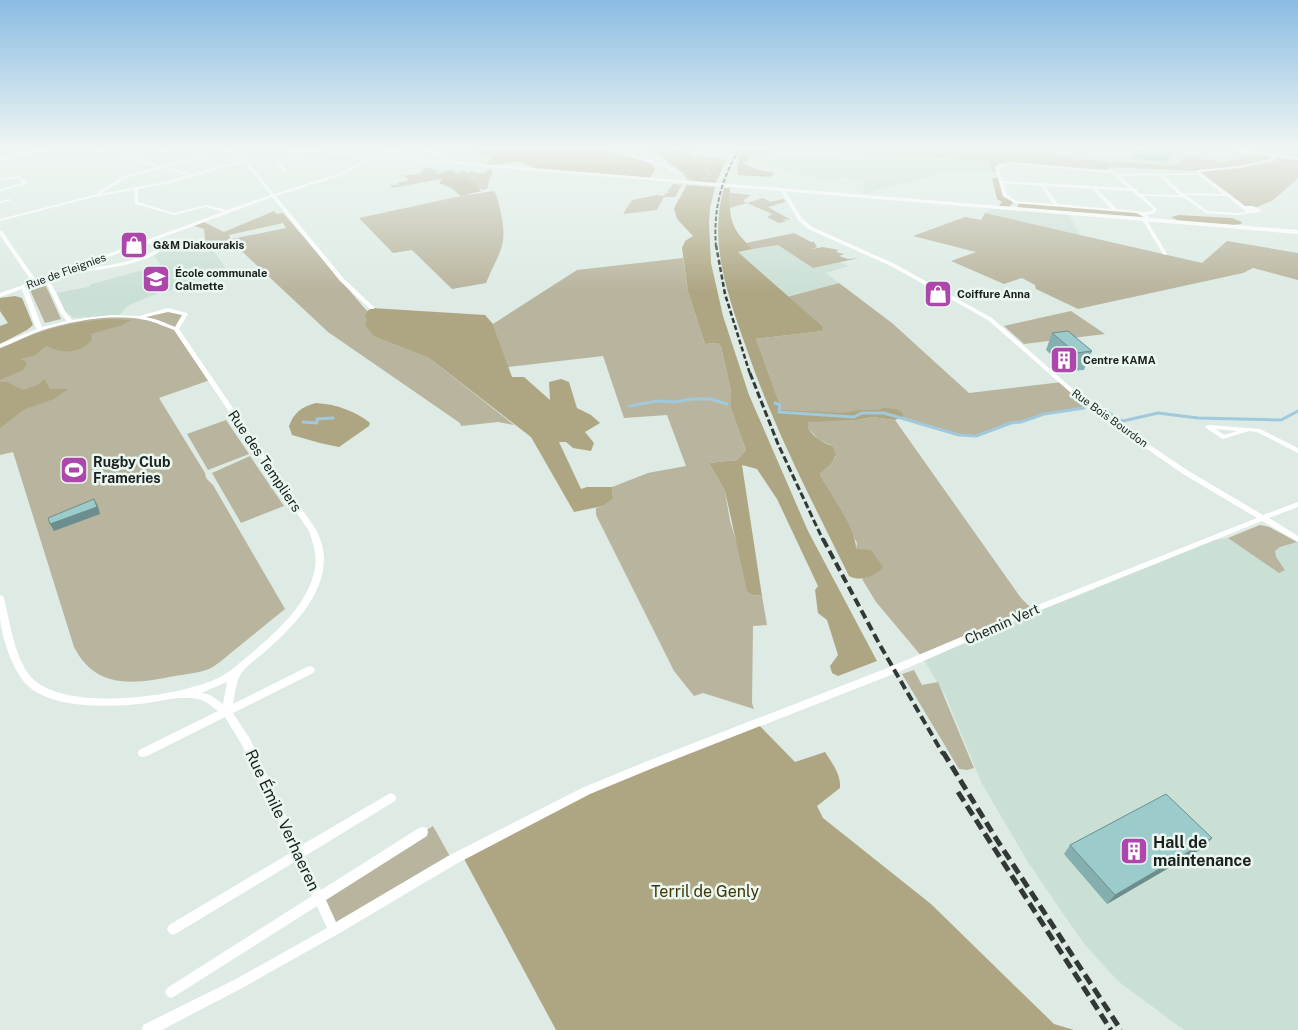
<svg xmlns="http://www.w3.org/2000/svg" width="1298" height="1030" viewBox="0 0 1298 1030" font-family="'Public Sans',sans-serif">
<rect width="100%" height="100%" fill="#ddebe4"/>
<g fill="#cbe0d5">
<polygon points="747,147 1298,147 1298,159 1206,171 990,161 992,174 944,172 907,183 900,183 863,195 864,183 843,177 830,182 737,159"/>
<polygon points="995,208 1069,214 1080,235 985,213"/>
<polygon points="205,239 228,272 179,284 170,291 163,291 129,305 119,315 74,318 64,310 57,293 88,287 92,284 161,265 154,256 167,247"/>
<polygon points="778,245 813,268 840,262 849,266 826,273 839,283 787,297 738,252"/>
<polygon points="1260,525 1269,527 1298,542 1298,1030 1184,1030 1119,982 1085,945 1068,921 1028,862 982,784 946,697 923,658 1203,542 1228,538"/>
</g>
<g fill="#b9b49d" fill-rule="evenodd">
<path d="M649 147 693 151 691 156 720 158 726 161 715 184 686 182 687 179C677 163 655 161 649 147Z"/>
<polygon points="811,147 1058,147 1052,156 1115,162 1176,165 1180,165 1183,156 1225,162 1254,155 1254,153 1298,159 1295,147 1298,147 1298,178 1272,201 1254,208 1244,207 1198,171 1110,167 1104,170 999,163 995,166 996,171 992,172 989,161 809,150"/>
<polygon points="426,167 440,172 436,173 438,174 447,170 453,170 457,173 464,170 467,173 473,171 476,173 484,173 489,169 493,171 488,184 488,188 483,190 457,173 439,178 441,179 392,188 390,185 399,185 397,183 409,180 404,176 399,176 419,174"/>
<polygon points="673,184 682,185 675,197 664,197 657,210 623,214 632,200 657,195 664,196 666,193 671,193 667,192"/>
<path d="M494 191C498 197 498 202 500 209 509 247 499 251 486 283L452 289 412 250 393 253 359 218 461 196Z"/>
<polygon points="730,193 751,195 743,201 747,203 763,198 770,202 784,199 785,202 768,207 791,220 783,219 786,221 779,223 767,217 772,214 747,203 730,208"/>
<path d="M274 211 277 214 283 213 367 311 364 316 368 319 375 337 429 358 514 425 498 422 461 426 460 423 328 332 234 244 212 249 205 239 204 229 194 226 204 222 224 232ZM283 223 286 228 231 239 229 235Z"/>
<polygon points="985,213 1202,263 1227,241 1298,253 1298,280 1253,268 1243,273 1078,309 1036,289 1035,285 1022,278 1004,284 951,261 976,252 913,236 965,217 981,220"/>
<polygon points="794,233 811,242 819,242 814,242 817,247 812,249 823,247 839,250 836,252 844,254 839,256 848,259 859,258 813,268 778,245 753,249 746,243"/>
<polygon points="683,258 688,292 705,344 718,343 721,347 731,391 731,409 746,450 737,460 709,463 725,491 730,521 753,595 762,596 767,625 753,626 752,703 754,709 703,693 694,696 674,671 596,515 596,508 603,506 613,499 612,487 648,473 686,466 667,415 624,418 603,356 508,367 493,324 577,270"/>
<polygon points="839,283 892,323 969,393 1062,382 1091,407 1044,414 1021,422 1011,423 976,436 959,435 892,414 783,413 756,339 822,331 822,327 787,297"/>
<polygon points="46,286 61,319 45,323 30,290"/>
<path d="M164 310 185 314 176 329 210 380 159 398 205 473 206 478 213 485 285 609C269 622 253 635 237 648 228 655 219 664 209 669 199 673 186 674 175 676 134 684 96 690 74 647L13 452 0 455V346L16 338 70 321 110 317 137 318Z"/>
<polygon points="1071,311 1105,334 1024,344 1004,326"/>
<polygon points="872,417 895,420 1021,598 1033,610 923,658 876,602 862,579 868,577 856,549 857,543 820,474 832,463 836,456 833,446 819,440 808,428 808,421 857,420"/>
<polygon points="226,420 249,454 208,470 187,434"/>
<polygon points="250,456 284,506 241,523 212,473"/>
<polygon points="1260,525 1269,527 1297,542 1280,547 1275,551 1276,557 1285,570 1279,573 1228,538"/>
<polygon points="914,670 922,685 938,682 974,768 967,770 959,769 902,674"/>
<polygon points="433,826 452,860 334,930 319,897"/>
</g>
<g fill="#aea683">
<path d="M476 147H596L651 163 655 169 650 178 537 169C514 156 508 166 485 165L492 157 472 153 483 150Z"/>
<polygon points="745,147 811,147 809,150 790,148 748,157 751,158 743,163 756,169 775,173 770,177 738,175 737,166 740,161 737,160"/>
<polygon points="671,159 689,164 698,162 704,167 706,176 701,180 708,180 712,174 706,167 710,166 712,163 725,162 715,184 698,183 688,176 683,170 663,160"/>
<path d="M446 173C459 171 475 180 481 191L461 196 451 188 439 183 442 179 436 178 437 176Z"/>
<polygon points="992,178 998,178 1003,197 1014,202 1009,207 998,207 1002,202 997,199"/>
<polygon points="687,185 715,187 710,208 709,223 711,263 723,316 749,395 808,531 877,661 838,676 832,673 830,666 838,655 827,620 818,613 815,590 818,586 777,499 757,469 742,465 762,596 753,595 747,591 725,491 709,463 737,460 746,450 731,409 731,391 721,347 718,343 705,344 688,292 682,248 685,241 693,236 677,219 674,208"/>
<path d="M724 188H730C729 219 730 228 753 249L738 252 823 327 822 331 756 339 782 410 842 413 860 410H878L884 408 896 409 903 413 902 417 895 420 872 417 857 420 808 422V428C815 438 821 442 833 446L836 455 832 463 820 474C829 493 857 530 856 549L871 550 883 567C875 577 860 582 849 576 812 501 773 427 746 347 728 296 708 242 724 188Z"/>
<polygon points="1019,203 1135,212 1143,217 1017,208"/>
<polygon points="1179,215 1232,218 1242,222 1241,224 1233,225 1179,221 1171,217"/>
<polygon points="15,296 22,298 33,325 27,330 0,344 0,326 8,323 0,311 0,298"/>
<polygon points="372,308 485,315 493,324 512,377 524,377 550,400 549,382 561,379 569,382 577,408 591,415 600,423 585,432 594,443 591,451 573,448 566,442 559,442 581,489 587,487 612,487 613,499 603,506 574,512 531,437 429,358 375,337 365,325 367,319 364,316 367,311"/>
<path d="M112 319 131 320 122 325 91 334 92 340C78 354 63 354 46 346L34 356 20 359 25 361 27 364 23 370 0 380V349C38 331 70 321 112 319Z"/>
<polygon points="44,379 50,389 68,389 54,399 25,409 0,428 0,382 7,382 23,390 38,385"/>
<path d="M316 403C335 404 356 411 370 423L369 426 339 447 320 443 292 435 289 426C294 412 302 407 316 403Z"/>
<path d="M757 723 795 762 825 752C832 763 841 774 840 788L817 806 823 818 931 904 1054 1024 1074 1030H556L462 855 538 815Z"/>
</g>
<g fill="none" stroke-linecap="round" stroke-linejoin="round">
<g stroke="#a1c9dc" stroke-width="3">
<polyline points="775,403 780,405 779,412 854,417 862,413 884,413 959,435 976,436 1011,423 1021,422 1044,414 1084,408"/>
<polyline points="629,406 658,401 675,402 692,399 710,399 727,404"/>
<polyline points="1096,406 1123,421 1158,413 1198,418 1281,420 1298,411"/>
<polyline points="303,422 317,423 317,419 333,418"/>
</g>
<g fill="#fff" fill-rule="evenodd">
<path d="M86 147H93L133 158 173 147H180L137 159 162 166 234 147H241L230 151 245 158 274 194 341 173 375 153 407 147H416L377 155 343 175 276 196 344 279 374 307V309H370L340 281 272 197 150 242 164 248C147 264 98 271 74 272H72V270L49 279 66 313 72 320 111 315 139 316 168 308 187 313 188 314 179 329 317 531C319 537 322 543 323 549 330 589 295 625 268 649 261 656 248 664 242 672 236 680 235 693 233 704L307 667 310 666 313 667 315 670 313 673 233 713 250 739 300 846 387 795 391 793 395 795 396 798 395 801 305 856 321 890 419 828 423 827 427 828 428 832 427 836 326 900 336 922 448 856 582 788 645 762 890 667 1030 608 1257 518 1183 474 1101 417 1079 400 988 320 891 266 808 229 798 220 781 191 782 190H784L802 218 812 227 895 264 992 318 1083 398 1105 415 1187 470 1263 515 1298 502V507L1269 518 1298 536V542L1262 521 1036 612 896 673 653 768 590 794 456 864 338 934 244 987 162 1030H142L143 1025 236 979 327 928 317 906 175 996 171 998 167 996 165 992 167 988 312 896 296 861 177 933 173 935 169 933 167 929 169 925 292 852 242 745 225 717 147 756 143 757 139 756 138 753 139 750 218 711C214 708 210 705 206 702 187 692 160 702 139 704 108 707 50 709 26 684 12 669 2 638 0 618 0 610 0 602 0 595L3 596 4 598C10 623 15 661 33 679 67 712 177 697 216 679 228 674 237 665 247 657 275 633 308 606 315 568 317 555 313 543 309 531L174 330C168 328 162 325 156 323 122 311 76 320 43 330 28 335 14 343 0 348V344L37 329 35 326 22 289 0 297V293L32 282 0 235V231H2L36 280 223 212 207 207 174 215 135 204 134 190 94 197 0 221V219L98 194 97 192 124 176 158 167ZM226 151 243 160 192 174 167 167ZM244 162 271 195 227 210 207 205 174 213 138 202V189L170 183ZM162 168 188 175 169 181 100 194 126 178ZM146 243 159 248C139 262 97 268 74 270ZM45 280 61 314 67 321 42 327 41 325 27 287ZM168 312 182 315 175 327 158 320 146 317ZM227 682 223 704 210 695 201 693Z"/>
<polygon points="300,147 310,147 286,152 284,151"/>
<polygon points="422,147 427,147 457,164 454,165"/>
<polygon points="597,147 604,147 663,164 684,174 681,175 661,166"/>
<path d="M1212 147H1224L1298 158V160L1277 157 1273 161 1240 168 1200 172 1245 206H1253L1261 210V211L1259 212 1238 215 1206 213 1183 197 1143 196 1157 209 1155 213 1147 215 1151 221 1148 222 1167 254 1165 255 1163 254 1143 221 1146 220 1142 215 1136 213 1014 203 1003 195 995 167 1004 163 1013 162 1113 171 1118 174 1197 173 1196 171 1198 170 1240 166 1271 159 1273 157ZM1013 164 1112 173 1129 188 1003 181 999 168ZM1158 175 1179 195 1140 194 1136 189H1134L1120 176ZM1163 175H1198L1223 194 1182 193ZM1004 183 1041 186 1053 204 1016 201 1007 194ZM1045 186 1093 189 1111 209 1058 204ZM1097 189 1132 191 1153 209 1152 211C1140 213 1128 210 1117 209ZM1186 195 1227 196 1246 212 1238 213 1207 211Z"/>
<polygon points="308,152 311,153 304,157 280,163 286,170 286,172 284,172 276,163"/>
<polygon points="649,152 651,152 668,162 665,163 649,154"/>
<polygon points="18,176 27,182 27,184 0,191 0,189 23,183 17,178 0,181 0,179"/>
<polygon points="9,199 10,199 10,201 0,203 0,201"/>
<path d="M1208 425 1260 429 1298 448V453L1257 432 1249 431 1223 439 1221 438 1206 428 1205 427 1206 426ZM1216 429 1237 431 1224 435Z"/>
</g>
<g fill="#fff" fill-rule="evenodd">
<polygon points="50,147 62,147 0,161 0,157"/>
<polygon points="250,147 275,147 1298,230 1298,234"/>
</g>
<path stroke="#323835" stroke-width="2" stroke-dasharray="4.5 2" stroke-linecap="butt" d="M716 247C713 210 721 178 741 147"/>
<polyline stroke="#323835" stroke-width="2.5" stroke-dasharray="5 2.5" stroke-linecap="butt" points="716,245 725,294 750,374"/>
<polyline stroke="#323835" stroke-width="3" stroke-dasharray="7 3" stroke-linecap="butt" points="750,373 778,444 823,540"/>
<polyline stroke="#323835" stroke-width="4" stroke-dasharray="9 4.5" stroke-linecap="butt" points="823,539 881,647 943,754"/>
<g stroke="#323835" stroke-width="5" stroke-dasharray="11 5.5" stroke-linecap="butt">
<polyline points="943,752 997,840 1121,1030"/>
<polyline points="958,792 1111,1030"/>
</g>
</g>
<g fill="#85afaf">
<polygon points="1137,147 1169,156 1166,163 1133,158"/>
<polygon points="1052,333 1092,351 1084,370 1069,371 1046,350"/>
<polygon points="1212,838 1203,848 1107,904 1064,854 1070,845"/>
</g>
<g fill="#6c8e8e">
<polygon points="94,499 98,506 100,514 54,531 50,524"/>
<polygon points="1212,838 1203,848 1107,904 1115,895"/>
</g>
<g fill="#9bcbcb" stroke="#6c8e8e">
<polygon points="1137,147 1171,147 1169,156 1136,151"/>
<polygon points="1068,331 1092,351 1076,353 1052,333"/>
<polygon points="94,499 97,507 50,524 48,518"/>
<polygon points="1166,794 1212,838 1115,895 1070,845"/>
</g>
<linearGradient id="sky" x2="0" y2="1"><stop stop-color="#8bbce3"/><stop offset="0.51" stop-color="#f0f6f3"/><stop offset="1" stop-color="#f0f6f3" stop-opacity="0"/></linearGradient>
<rect width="1298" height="291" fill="url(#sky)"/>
<defs>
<g id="shop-square" transform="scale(1.4375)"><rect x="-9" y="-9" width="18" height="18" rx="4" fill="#ad47ac" stroke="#eaf8f1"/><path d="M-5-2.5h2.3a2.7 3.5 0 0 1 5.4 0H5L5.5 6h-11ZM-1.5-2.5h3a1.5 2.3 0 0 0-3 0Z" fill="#fff"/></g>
<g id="school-square" transform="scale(1.4375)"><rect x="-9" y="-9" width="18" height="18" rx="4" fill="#ad47ac" stroke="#eaf8f1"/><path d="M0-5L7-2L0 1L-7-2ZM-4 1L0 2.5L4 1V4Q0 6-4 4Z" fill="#fff"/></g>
<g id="building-square" transform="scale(1.4375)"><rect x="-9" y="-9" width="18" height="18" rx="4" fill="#ad47ac" stroke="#eaf8f1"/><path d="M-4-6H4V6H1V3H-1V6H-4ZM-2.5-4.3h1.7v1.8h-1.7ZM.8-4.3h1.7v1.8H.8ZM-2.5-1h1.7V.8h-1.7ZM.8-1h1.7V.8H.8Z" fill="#fff"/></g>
<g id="stadium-square" transform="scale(1.4375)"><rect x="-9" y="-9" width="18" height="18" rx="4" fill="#ad47ac" stroke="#eaf8f1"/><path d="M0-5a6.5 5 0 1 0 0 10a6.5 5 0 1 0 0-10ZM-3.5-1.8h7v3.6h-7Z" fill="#fff"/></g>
</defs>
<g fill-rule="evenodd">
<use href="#shop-square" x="134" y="245"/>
<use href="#school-square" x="156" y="279"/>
<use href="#shop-square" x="938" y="294"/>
<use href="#building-square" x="1064" y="360"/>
<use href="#stadium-square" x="74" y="470"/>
<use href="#building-square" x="1134" y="851"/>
</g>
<g text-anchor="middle" stroke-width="5" stroke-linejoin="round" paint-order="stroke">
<g font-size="11" font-weight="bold" fill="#1c211e" stroke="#eaf8f1" text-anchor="start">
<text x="153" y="249">G&amp;M Diakourakis</text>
<text x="175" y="277">École communale<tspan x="175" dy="13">Calmette</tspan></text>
<text x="957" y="298">Coiffure Anna</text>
<text x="1083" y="364">Centre KAMA</text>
</g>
<g font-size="11" fill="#1c211e" stroke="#eaf8f1">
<text transform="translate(66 271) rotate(-20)" y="4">Rue de Fleignies</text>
<text transform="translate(1110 418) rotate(36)" y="4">Rue Bois Bourdon</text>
</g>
<g font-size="14" fill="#1c211e" stroke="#eaf8f1">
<text transform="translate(265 461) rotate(56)" y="5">Rue des Templiers</text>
<text transform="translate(1002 624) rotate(-24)" y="5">Chemin Vert</text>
</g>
<g font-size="14" font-weight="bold" fill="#1c211e" stroke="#eaf8f1" text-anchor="start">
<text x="93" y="467">Rugby Club<tspan x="93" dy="16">Frameries</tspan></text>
</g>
<g font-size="16" fill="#1c211e" stroke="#eaf8f1">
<text transform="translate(283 820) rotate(65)" y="6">Rue Émile Verhaeren</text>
</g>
<g font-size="16" font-weight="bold" fill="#1c211e" stroke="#eaf8f1" text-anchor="start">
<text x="1153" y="848">Hall de<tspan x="1153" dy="18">maintenance</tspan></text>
</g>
<g font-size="16" fill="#403707" stroke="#eaf8f1">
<text x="705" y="897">Terril de Genly</text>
</g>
</g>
</svg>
